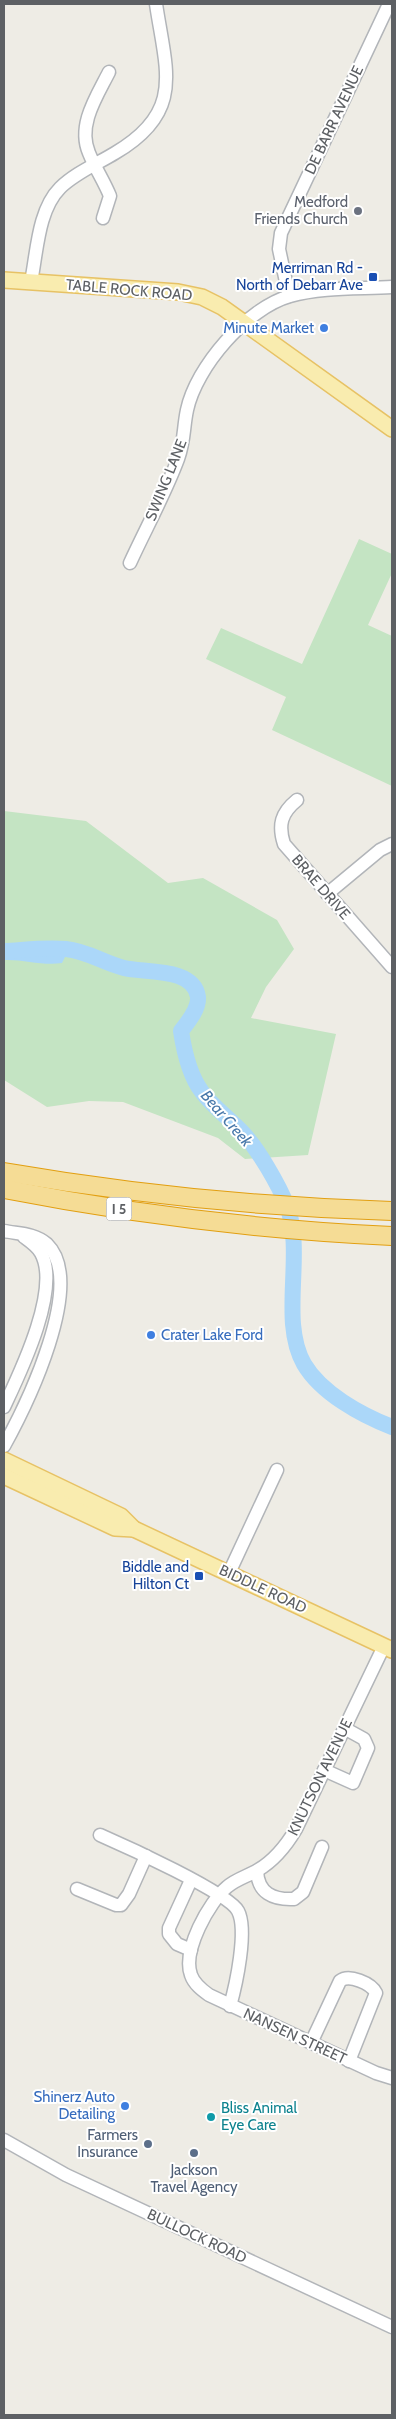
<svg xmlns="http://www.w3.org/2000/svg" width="396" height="2419" viewBox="0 0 396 2419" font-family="Cabin,sans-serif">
<rect width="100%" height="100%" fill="#eeece5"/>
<g fill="#c4e4c3">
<polygon points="359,539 392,554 392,573 368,625 392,636 392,786 272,730 286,697 206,659 221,628 302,664"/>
<polygon points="4,811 86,821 168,883 203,878 277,920 294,949 266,987 251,1018 336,1034 308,1155 245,1159 218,1138 123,1102 89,1101 47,1107 4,1080"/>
</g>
<path fill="#abd7f9" d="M52 942 63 945 66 955 62 963C43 966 23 959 4 960V945Z"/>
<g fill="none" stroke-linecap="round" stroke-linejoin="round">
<path stroke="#abd7f9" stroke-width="16" d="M4 951C24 950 46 947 66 949 87 951 104 963 124 968 144 973 194 967 198 997 199 1009 188 1022 181 1031 184 1051 189 1075 202 1092 213 1107 229 1118 242 1132 258 1149 279 1185 287 1206 305 1254 279 1320 304 1364 321 1393 361 1415 392 1427"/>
<g stroke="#b2b5b9" stroke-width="15">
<g id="minor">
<path d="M103 218 110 196C104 181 95 168 89 153 77 125 97 96 109 72"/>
<path d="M31 282C37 252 38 210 60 188 75 173 97 164 115 153 185 112 166 71 156 4"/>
<polyline points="289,296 279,249 281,233 389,4"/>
<path d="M130 563C146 528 165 494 178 459 185 439 183 429 187 410 196 367 247 308 290 296 322 287 359 289 392 287"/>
<path d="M297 800C281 813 278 825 284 844L392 967"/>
<polyline points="327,894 380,850 392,844"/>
<path d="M4 1231C19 1234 34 1233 47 1244 87 1283 26 1406 4 1446"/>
<path d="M4 1407C20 1373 61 1289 41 1253 37 1246 31 1242 24 1237"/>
<polyline points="229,1573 277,1470"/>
<path d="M384 1646 296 1829C286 1846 275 1860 258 1870 248 1876 236 1879 227 1887 209 1902 182 1951 191 1975 194 1984 202 1990 209 1995L376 2073 392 2078"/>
<polyline points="324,1770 353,1783 368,1748 364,1739 344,1728"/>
<path d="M100 1835C123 1845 229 1893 238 1911 248 1930 236 1985 230 2006"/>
<path d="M257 1871C258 1893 273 1900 294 1899L303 1892 322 1847"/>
<polyline points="77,1889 116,1905 121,1905 129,1894 146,1856"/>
<polyline points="191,1950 177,1944 169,1934 169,1928 191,1880"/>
<path d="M311 2043 340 1981C349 1974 371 1983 376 1993L349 2061"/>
<polyline points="4,2140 66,2175 392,2327"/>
</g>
</g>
<g stroke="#e7c265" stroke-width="18">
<g id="major">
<polyline points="4,280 178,292 202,297 222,307 392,429"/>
<polyline points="4,1460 121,1516 134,1529 392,1650"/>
<polyline points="4,1476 115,1528 134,1529"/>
</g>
</g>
<g stroke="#e29f11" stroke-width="20">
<g id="highway">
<path d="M4 1172C132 1194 262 1207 392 1211"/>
<path d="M4 1189C132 1214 262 1230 392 1236"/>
</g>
</g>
<use href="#minor" stroke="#fff" stroke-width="12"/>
<use href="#major" stroke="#f9ecaf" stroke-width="15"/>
<use href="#highway" stroke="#f5dc95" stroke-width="18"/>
</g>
<circle fill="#6b7280" stroke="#fff" stroke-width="2" cx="358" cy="211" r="5"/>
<g fill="#1a4fb4" stroke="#fff" stroke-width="2">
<rect x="368" y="272" width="10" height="10" rx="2.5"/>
<rect x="194" y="1571" width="10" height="10" rx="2.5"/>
</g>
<g fill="#3f7fe0" stroke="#fff" stroke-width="2">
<circle cx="324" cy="328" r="5"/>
<circle cx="151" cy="1335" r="5"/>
<circle cx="125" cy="2106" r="5"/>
</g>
<circle fill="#0f9aa8" stroke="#fff" stroke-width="2" cx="211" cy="2117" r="5"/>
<g fill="#5c6f8a" stroke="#fff" stroke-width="2">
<circle cx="148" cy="2144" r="5"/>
<circle cx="194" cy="2153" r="5"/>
</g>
<g text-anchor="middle" stroke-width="4" stroke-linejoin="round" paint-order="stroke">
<rect fill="#fff" stroke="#8e9092" stroke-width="1" x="106.5" y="1197.5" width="25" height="23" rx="4"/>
<g font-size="14" font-weight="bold" fill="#5d6064">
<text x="119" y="1214">I 5</text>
</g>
<g font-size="15" fill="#5d6064" stroke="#fff">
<text transform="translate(334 120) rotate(-65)" y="5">DE BARR AVENUE</text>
<text transform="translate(129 290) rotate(5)" y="5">TABLE ROCK ROAD</text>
<text transform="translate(166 480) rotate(-68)" y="5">SWING LANE</text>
<text transform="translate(321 887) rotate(49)" y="5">BRAE DRIVE</text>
<text transform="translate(263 1589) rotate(25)" y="5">BIDDLE ROAD</text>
<text transform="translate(320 1777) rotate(-64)" y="5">KNUTSON AVENUE</text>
<text transform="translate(295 2036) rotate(25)" y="5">NANSEN STREET</text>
<text transform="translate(197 2236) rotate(25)" y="5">BULLOCK ROAD</text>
</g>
<g font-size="15" fill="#5b616d" stroke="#fff" text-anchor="end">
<text x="348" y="207">Medford<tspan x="348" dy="17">Friends Church</tspan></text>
</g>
<g font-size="15" fill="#164399" stroke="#fff" text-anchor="end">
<text x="363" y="273">Merriman Rd -<tspan x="363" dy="17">North of Debarr Ave</tspan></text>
<text x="189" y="1572">Biddle and<tspan x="189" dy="17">Hilton Ct</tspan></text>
</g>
<g font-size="15" fill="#366cbe" stroke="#fff" text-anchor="end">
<text x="314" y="333">Minute Market</text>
<text x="161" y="1340" text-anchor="start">Crater Lake Ford</text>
<text x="115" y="2102">Shinerz Auto<tspan x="115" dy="17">Detailing</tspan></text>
</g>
<g font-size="15" fill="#0d838f" stroke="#fff" text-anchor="start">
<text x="221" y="2113">Bliss Animal<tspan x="221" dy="17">Eye Care</tspan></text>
</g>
<g font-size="15" fill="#4e5e75" stroke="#fff" text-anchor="end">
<text x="138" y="2140">Farmers<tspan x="138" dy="17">Insurance</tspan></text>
<text x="194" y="2175" text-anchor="middle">Jackson<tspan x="194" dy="17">Travel Agency</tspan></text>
</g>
<g font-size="16" font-style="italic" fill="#4878aa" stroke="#fff">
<text transform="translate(227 1118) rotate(49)" y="6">Bear Creek</text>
</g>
</g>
<rect width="396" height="2419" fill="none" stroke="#5d6064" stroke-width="10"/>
</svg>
